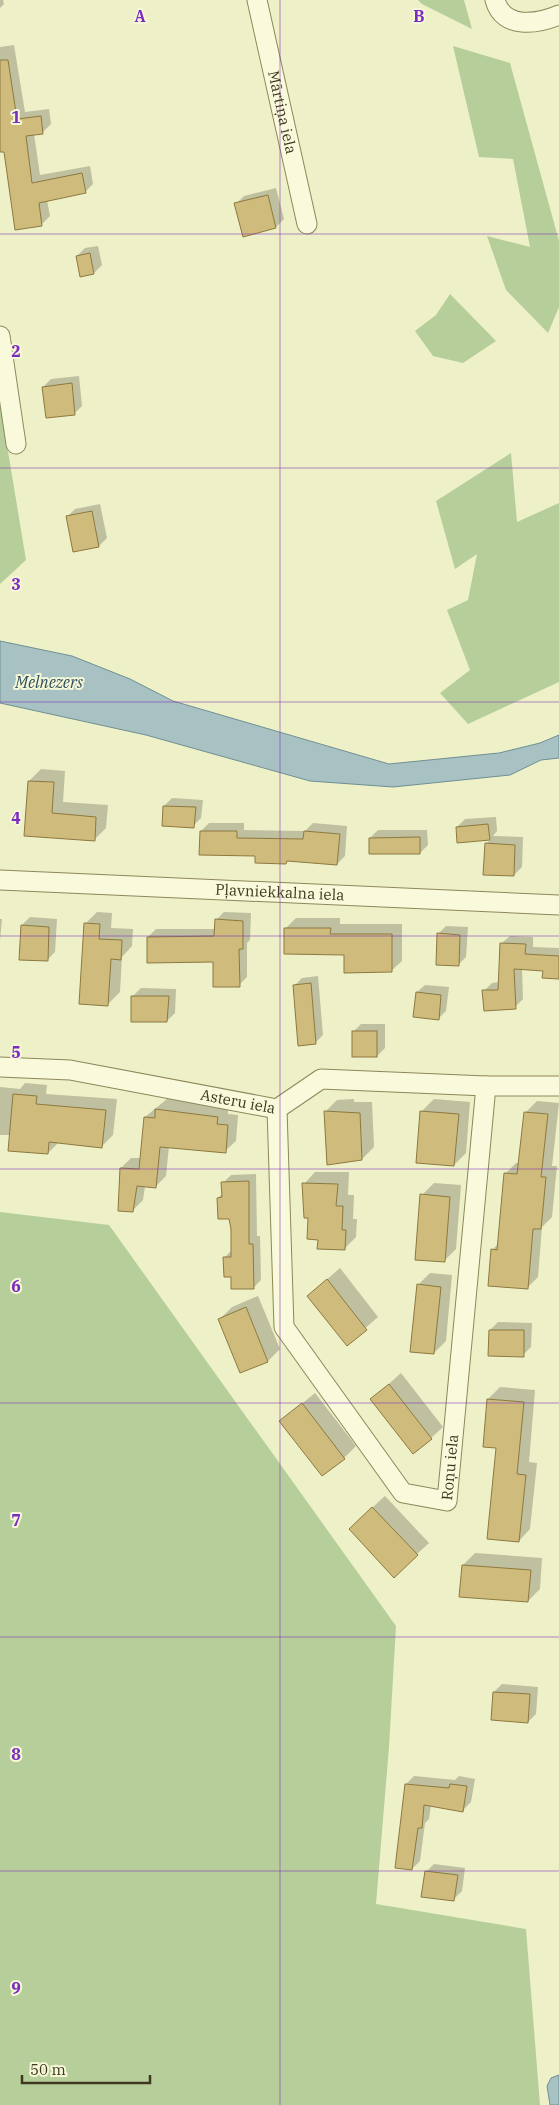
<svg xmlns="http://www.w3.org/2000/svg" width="559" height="2105" viewBox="0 0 559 2105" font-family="'IBM Plex Serif',serif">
<rect width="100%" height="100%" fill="#eef0c7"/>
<g fill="#b6cf9a">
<polygon points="418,0 464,0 472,29 422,4"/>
<polygon points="453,46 510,63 559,241 559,307 548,333 506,290 487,236 530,247 513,159 479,157"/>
<polygon points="450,294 496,341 463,363 433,356 415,331 436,315"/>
<polygon points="0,403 26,560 0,584"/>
<polygon points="511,453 517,522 559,503 559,682 468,724 440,693 470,670 447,610 468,600 477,554 455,569 436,501"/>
<polygon points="0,1212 109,1225 396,1626 389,1747 376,1904 526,1929 540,2105 0,2105"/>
</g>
<g fill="#a8c2c4" stroke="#6e8f93">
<polygon points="0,641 72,656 130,679 173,701 389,764 499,753 540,743 559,735 559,758 541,760 510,775 393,787 310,781 146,735 0,703"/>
<polygon points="559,2075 559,2105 550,2105 547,2086 551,2078"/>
</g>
<g fill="#0003">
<polygon points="0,0 3,0 4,4 0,8"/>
<polygon points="14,45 25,112 49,109 51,124 43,132 34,134 40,175 90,166 93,184 85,192 47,200 50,216 42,224 0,145 0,47"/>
<polygon points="276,188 284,219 276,227 236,204 244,196"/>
<polygon points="98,246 102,265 94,273 77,256 85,248"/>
<polygon points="79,376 82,406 74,414 43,387 51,379"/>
<polygon points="100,504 107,538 99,546 74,551 67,517 75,509"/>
<polygon points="41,769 65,771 63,802 108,805 106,828 94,840 25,835 29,781"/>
<polygon points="172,798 203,800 201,818 193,826 164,806"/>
<polygon points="496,817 497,831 493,836 523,837 522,867 514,875 486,844 491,839 458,842 457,827 465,819"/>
<polygon points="209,823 244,823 244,830 305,831 313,823 347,826 345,856 337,864 289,860 286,863 256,855 201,831"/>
<polygon points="378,830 427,830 428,845 420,853 370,838"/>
<polygon points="97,912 112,913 111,928 133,929 132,946 122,957 120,992 108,1004 85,924"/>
<polygon points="224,912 251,913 250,940 247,943 247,977 239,985 214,961 148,937 156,929 216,929 216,920"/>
<polygon points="30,917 57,919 55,952 47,960 22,925"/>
<polygon points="296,918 340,918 340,924 402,924 402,961 391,971 345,954 286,928"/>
<polygon points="0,919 2,919 0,940"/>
<polygon points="446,926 468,927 466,957 458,965 438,934"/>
<polygon points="510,936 533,937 533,947 559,948 559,977 544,970 522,968 523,999 515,1007 484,991 492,983 499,982 502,943"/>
<polygon points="318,976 323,1035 315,1043 294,986 302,978"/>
<polygon points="425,985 449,987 446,1011 438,1019 417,992"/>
<polygon points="141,988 176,989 175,1013 167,1021 133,996"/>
<polygon points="361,1024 385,1024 385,1048 377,1056 353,1032"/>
<polygon points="25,1083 47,1085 46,1094 117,1099 113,1135 101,1147 59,1142 48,1153 11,1135 0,1135 0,1087 20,1089"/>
<polygon points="167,1099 228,1106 228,1114 238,1115 236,1141 225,1151 169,1146 166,1176 156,1186 145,1186 143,1200 132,1211 121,1168 131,1158 142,1158 145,1117"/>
<polygon points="354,1099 354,1102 372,1102 374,1147 362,1159 325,1112 337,1100"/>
<polygon points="434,1099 470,1102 466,1153 454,1165 417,1161 422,1111"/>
<polygon points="537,1101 559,1103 552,1166 557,1166 552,1217 542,1227 538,1277 527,1288 492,1250 499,1243 505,1174 516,1163 520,1163 526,1112"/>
<polygon points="315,1172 349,1172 348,1195 354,1195 353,1219 357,1219 356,1237 344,1249 319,1238 309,1217 304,1184"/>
<polygon points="256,1174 257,1236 260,1236 261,1280 253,1288 232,1275 225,1257 232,1250 230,1218 218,1198 223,1193 223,1183 231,1175"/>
<polygon points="434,1183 461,1185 456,1249 444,1261 422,1195"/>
<polygon points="340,1268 378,1317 347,1344 308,1296"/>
<polygon points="430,1273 452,1275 446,1341 434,1353 418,1285"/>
<polygon points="258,1296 280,1349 268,1361 241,1372 220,1319 232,1307"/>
<polygon points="498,1322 532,1323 531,1347 523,1355 490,1330"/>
<polygon points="401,1373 443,1427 431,1438 372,1399"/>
<polygon points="500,1387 535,1390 529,1462 537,1463 530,1529 519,1541 488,1399"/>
<polygon points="315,1393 356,1446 344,1458 281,1421"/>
<polygon points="385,1496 429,1543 417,1554 362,1517"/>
<polygon points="475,1553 542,1558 540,1589 528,1601 463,1565"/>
<polygon points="502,1684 538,1687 536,1714 528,1722 494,1692"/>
<polygon points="414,1776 455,1780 459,1776 475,1779 471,1802 463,1810 431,1805 429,1819 425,1823 420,1861 412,1869 406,1784"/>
<polygon points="434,1864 465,1868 462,1891 454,1899 426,1872"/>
</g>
<g fill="#cfbc7c" stroke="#8d7940">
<polygon points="0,60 8,60 17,119 41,116 43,134 26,136 32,183 82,173 86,193 39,203 42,226 15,230 4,152 0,152"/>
<polygon points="268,195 276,228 243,237 234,203"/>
<polygon points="90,253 94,274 80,277 76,256"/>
<polygon points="72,383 75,415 46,418 42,387"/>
<polygon points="92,511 99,547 73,552 66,516"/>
<polygon points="28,781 54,782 52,813 96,817 95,841 24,836"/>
<polygon points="163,806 196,807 194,828 162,826"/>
<polygon points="488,824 490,840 457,843 456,827"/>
<polygon points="200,831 237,831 237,838 303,839 304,831 340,834 337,865 287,861 286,864 255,863 255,856 199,855"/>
<polygon points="420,837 420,854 369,854 369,838"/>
<polygon points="485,843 515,845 514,876 483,875"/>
<polygon points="215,919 243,921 243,949 239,949 240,987 213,987 213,962 147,963 147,937 214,936"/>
<polygon points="84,923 100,924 99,939 122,940 121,960 111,959 108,1006 79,1004"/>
<polygon points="21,925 49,927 48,961 19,960"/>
<polygon points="284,928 331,928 330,934 392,934 392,972 344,973 344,955 284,954"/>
<polygon points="437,933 460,935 459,966 436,965"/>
<polygon points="500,943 526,944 525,954 559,956 559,979 542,978 543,971 514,969 516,1009 484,1011 482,990 498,990"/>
<polygon points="311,983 316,1044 298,1046 293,985"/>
<polygon points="416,992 441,995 439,1020 413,1017"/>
<polygon points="131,996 169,996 167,1022 131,1022"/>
<rect x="352" y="1031" width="25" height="26"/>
<polygon points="13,1094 37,1096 36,1104 106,1110 102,1148 49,1142 48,1154 8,1151"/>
<polygon points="155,1109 218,1117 217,1124 228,1125 226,1153 160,1147 156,1188 137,1186 133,1212 118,1211 120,1168 139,1169 144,1117 155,1118"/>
<polygon points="324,1111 360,1113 362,1160 327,1165"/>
<polygon points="420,1111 459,1114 454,1166 416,1163"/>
<polygon points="524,1112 548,1114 541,1177 546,1177 541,1229 533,1229 528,1289 488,1286 491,1249 497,1250 504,1173 517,1174"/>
<polygon points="249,1181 249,1244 253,1244 254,1289 231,1289 231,1277 224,1277 223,1257 231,1257 231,1229 229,1219 218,1219 217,1198 222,1197 221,1182"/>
<polygon points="302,1183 338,1184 336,1206 343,1206 342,1230 346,1230 345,1250 317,1249 318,1240 307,1239 308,1218 304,1218"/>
<polygon points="420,1194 450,1197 445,1262 415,1260"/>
<polygon points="327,1279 367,1330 347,1346 307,1296"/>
<polygon points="417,1284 441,1287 434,1354 410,1352"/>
<polygon points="246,1307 268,1362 240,1373 218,1319"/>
<polygon points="489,1330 524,1330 524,1357 488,1356"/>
<polygon points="389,1384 432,1439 413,1454 370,1399"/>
<polygon points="487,1399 524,1402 517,1474 526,1475 519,1542 487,1539 496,1448 483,1447"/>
<polygon points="302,1403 345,1459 322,1476 279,1421"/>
<polygon points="372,1507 418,1555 394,1578 349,1529"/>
<polygon points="462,1565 531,1570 528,1602 459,1597"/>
<polygon points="493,1692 530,1694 528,1723 491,1720"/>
<polygon points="405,1784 449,1788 450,1784 467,1786 463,1812 424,1805 422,1828 418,1828 412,1870 395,1868"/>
<polygon points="425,1871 458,1875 454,1901 421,1897"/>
</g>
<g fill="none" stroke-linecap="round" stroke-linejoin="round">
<g stroke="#8d875b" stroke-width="21">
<g id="street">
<path id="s1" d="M257 0 307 224"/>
<path d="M495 0C503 30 538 24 559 15"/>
<polyline points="0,336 16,444"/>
<path id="s2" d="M0 880 559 905"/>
<path id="s3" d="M0 1067 70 1070 277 1109 321 1079 486 1086H559"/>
<path id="s4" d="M277 1109 284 1327 403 1493 447 1501 486 1086"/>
</g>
</g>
<use href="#street" stroke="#f9fadb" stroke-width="19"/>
</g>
<path fill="none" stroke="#7b2cbf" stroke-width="1" stroke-opacity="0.55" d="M280 0V2105M0 234H559M0 468H559M0 702H559M0 936H559M0 1169H559M0 1403H559M0 1637H559M0 1871H559"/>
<g text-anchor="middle" stroke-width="4" stroke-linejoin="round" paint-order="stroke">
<g font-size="15" fill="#3d381f" stroke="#f5f7d7">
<text dy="5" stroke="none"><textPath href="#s1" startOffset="115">Mārtiņa iela</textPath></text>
<text dy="5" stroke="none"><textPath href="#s2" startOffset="280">Pļavniekkalna iela</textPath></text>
<text dy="5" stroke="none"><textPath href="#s3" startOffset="241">Asteru iela</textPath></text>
<text dy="5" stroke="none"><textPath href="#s4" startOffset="501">Roņu iela</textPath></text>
</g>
<g font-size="16" font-style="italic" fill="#2e4f5d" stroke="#f5f7d7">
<text x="49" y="688">Melnezers</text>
</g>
</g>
<g font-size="16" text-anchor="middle" font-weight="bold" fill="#7b2cbf" stroke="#f5f7d7" stroke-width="4" stroke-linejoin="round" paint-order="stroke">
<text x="140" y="22">A</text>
<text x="419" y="22">B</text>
<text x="16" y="123">1</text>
<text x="16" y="357">2</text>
<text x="16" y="590">3</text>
<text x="16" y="824">4</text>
<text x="16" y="1058">5</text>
<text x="16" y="1292">6</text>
<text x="16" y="1526">7</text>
<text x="16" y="1760">8</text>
<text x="16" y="1994">9</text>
</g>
<path d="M22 2075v8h128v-8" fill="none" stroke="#3d381f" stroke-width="2.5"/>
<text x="30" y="2075" font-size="15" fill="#3d381f" stroke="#f5f7d7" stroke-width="4" paint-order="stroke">50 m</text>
</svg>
